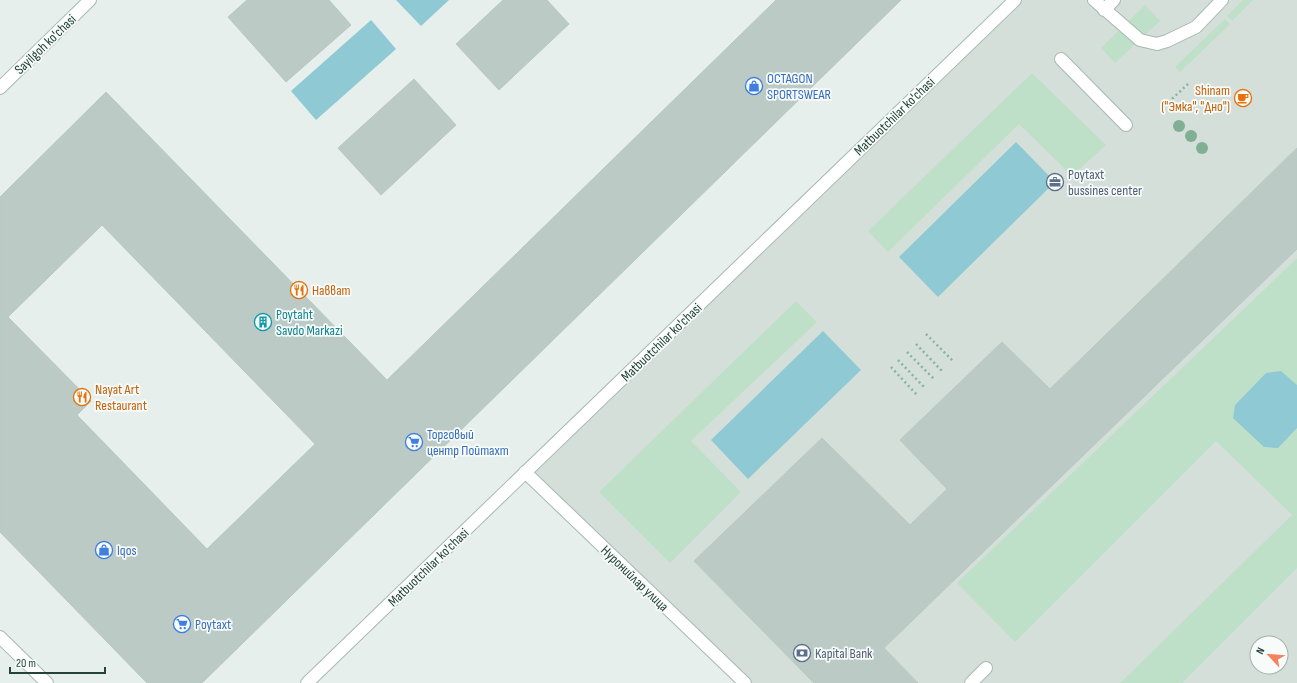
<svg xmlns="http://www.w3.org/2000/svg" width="1297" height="683" viewBox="0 0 1297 683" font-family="'Sofia Sans Condensed',sans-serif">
<rect width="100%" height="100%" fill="#e6efeb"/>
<path fill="#d4dfda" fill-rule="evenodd" d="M1015 0H1297V683H745L525 472ZM1257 643H1281V667H1257Z"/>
<g fill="#bfe0c8">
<polygon points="1243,0 1253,0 1232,21 1227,16"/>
<polygon points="1145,5 1160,21 1115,63 1101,48"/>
<polygon points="1225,19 1230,24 1180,72 1175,67"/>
<polygon points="1032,73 1106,145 1072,176 1019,124 888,252 868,231"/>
<polygon points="1297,258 1297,568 1182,683 1120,683 1292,515 1216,441 1015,642 957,583"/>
<polygon points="796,301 817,322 691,441 741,492 670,563 599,492"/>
</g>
<g fill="#8ec9d4">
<polygon points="396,0 449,0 421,26"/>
<polygon points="371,20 396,49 316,120 291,91"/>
<polygon points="1016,142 1055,182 938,297 899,257"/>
<polygon points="823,331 861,370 748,479 711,440"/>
<polygon points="1281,371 1297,385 1297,428 1278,448 1264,447 1233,418 1235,405 1266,373"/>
</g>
<g fill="#bbcac4" stroke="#b8c9c2" fill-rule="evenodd">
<polygon points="247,0 329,0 351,25 286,82 228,17"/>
<polygon points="503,0 547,0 569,24 499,90 456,44"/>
<path d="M776 0H901L202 683H147L0 532V197L106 92 387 380ZM102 225 315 444 207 549 77 415 91 401 8 317Z"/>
<polygon points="414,79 456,125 381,195 338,148"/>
<polygon points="1297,148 1297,249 884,648 918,683 814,683 694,561 822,438 910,525 947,489 900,440 1002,342 1050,389"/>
</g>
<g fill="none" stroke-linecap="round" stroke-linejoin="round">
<g stroke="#a8b8b2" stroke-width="14">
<g id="minor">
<polyline points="1094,0 1140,40 1157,44 1167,41 1196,27 1222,0"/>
<polyline points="1104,10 1114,0"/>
<polyline points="1061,59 1126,125"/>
<polyline points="0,88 90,0"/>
<polyline points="525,472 745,683"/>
<polyline points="0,637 47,683"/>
<polyline points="307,683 1015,0"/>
<polyline points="971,683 986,668"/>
</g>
</g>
<g stroke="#86b3a5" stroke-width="2.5" stroke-dasharray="2 3" stroke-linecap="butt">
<polyline points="1161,109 1188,84"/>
<polyline points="926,334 953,361"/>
<polyline points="916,344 942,371"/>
<polyline points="907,352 934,379"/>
<polyline points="898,360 925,388"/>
<polyline points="891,367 917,395"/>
</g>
<use href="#minor" stroke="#fff" stroke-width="12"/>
</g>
<g fill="#80af93">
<circle cx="1179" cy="126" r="6"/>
<circle cx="1191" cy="136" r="6"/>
<circle cx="1202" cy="148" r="6"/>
</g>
<defs>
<g id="shop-ring" transform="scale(0.9)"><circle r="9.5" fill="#f7fbf9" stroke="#3f7fe0" stroke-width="1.5"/><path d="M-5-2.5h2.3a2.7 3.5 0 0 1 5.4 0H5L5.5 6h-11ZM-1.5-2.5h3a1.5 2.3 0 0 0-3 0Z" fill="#3f7fe0"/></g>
<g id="cafe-ring" transform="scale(0.9)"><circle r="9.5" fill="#f7fbf9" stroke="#e8710a" stroke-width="1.5"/><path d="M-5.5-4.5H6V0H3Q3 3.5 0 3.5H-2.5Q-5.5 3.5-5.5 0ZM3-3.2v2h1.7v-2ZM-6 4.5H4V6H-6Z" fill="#e8710a"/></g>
<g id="office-ring" transform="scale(0.9)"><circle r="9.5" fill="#f7fbf9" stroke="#5c6f8a" stroke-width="1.5"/><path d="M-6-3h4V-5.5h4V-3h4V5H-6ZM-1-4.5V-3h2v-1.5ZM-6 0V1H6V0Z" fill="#5c6f8a"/></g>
<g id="restaurant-ring" transform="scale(0.9)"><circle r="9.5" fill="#f7fbf9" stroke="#e8710a" stroke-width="1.5"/><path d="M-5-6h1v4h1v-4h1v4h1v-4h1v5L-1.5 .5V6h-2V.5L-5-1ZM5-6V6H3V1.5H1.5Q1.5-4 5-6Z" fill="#e8710a"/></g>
<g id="building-ring" transform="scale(0.9)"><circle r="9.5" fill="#f7fbf9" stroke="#0f9aa8" stroke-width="1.5"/><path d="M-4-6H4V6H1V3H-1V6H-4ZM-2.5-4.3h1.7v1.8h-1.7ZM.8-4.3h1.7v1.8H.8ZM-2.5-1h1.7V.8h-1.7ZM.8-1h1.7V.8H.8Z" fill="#0f9aa8"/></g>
<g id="supermarket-ring" transform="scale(0.9)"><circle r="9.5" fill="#f7fbf9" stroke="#3f7fe0" stroke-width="1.5"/><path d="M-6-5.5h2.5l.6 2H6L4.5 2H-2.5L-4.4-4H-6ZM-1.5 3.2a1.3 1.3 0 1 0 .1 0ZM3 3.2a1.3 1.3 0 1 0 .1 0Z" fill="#3f7fe0"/></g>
<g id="bank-ring" transform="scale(0.9)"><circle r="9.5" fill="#f7fbf9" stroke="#5c6f8a" stroke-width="1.5"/><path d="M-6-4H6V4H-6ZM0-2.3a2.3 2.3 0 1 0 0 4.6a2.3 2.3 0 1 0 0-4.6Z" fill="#5c6f8a"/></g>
</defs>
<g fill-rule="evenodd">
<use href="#shop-ring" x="754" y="86"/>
<use href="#cafe-ring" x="1243" y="98"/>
<use href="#office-ring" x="1055" y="182"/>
<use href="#restaurant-ring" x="299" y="290"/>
<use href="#building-ring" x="263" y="322"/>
<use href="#restaurant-ring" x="82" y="397"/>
<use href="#supermarket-ring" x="414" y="442"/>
<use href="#shop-ring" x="104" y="550"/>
<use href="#supermarket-ring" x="182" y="624"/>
<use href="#bank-ring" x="802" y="653"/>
</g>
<g text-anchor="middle" stroke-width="3.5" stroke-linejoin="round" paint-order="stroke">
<g font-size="14" fill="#24423a" stroke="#f7fbf9">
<text transform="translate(45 44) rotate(-44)" y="5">Sayilgoh ko'chasi</text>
<text transform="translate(894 116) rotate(-44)" y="5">Matbuotchilar ko'chasi</text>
<text transform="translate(661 342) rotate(-44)" y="5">Matbuotchilar ko'chasi</text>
<text transform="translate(428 567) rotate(-44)" y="5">Matbuotchilar ko'chasi</text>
<text transform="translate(635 578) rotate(44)" y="5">Нуронийлар улица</text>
</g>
<g font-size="14" fill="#366cbe" stroke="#f7fbf9" text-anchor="start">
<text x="767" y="83">OCTAGON<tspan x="767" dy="16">SPORTSWEAR</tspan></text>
<text x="427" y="439">Торговый<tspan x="427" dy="16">центр Пойтахт</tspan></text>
<text x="117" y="555">Iqos</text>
<text x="195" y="629">Poytaxt</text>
</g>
<g font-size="14" fill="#c56008" stroke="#f7fbf9" text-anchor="start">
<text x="1230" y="95" text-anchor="end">Shinam<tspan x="1230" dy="16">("Эмка", "Дно")</tspan></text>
<text x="312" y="295">Навват</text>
<text x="95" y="394">Nayat Art<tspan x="95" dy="16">Restaurant</tspan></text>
</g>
<g font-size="14" fill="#4e5e75" stroke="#f7fbf9" text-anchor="start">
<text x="1068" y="179">Poytaxt<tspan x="1068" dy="16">bussines center</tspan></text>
<text x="815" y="658">Kapital Bank</text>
</g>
<g font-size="14" fill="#0d838f" stroke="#f7fbf9" text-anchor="start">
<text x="276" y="319">Poytaht<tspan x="276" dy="16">Savdo Markazi</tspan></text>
</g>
</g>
<g transform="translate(1269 655) rotate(296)"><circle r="19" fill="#f7fbf9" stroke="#a3b1ad"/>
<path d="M0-3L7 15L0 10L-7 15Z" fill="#f4845f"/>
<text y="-6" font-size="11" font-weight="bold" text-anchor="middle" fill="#24423a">N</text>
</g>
<path d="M10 667v6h95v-6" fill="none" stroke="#24423a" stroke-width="2"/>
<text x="16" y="667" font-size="12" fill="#24423a" stroke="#f7fbf9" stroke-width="3" paint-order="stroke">20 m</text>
</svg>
